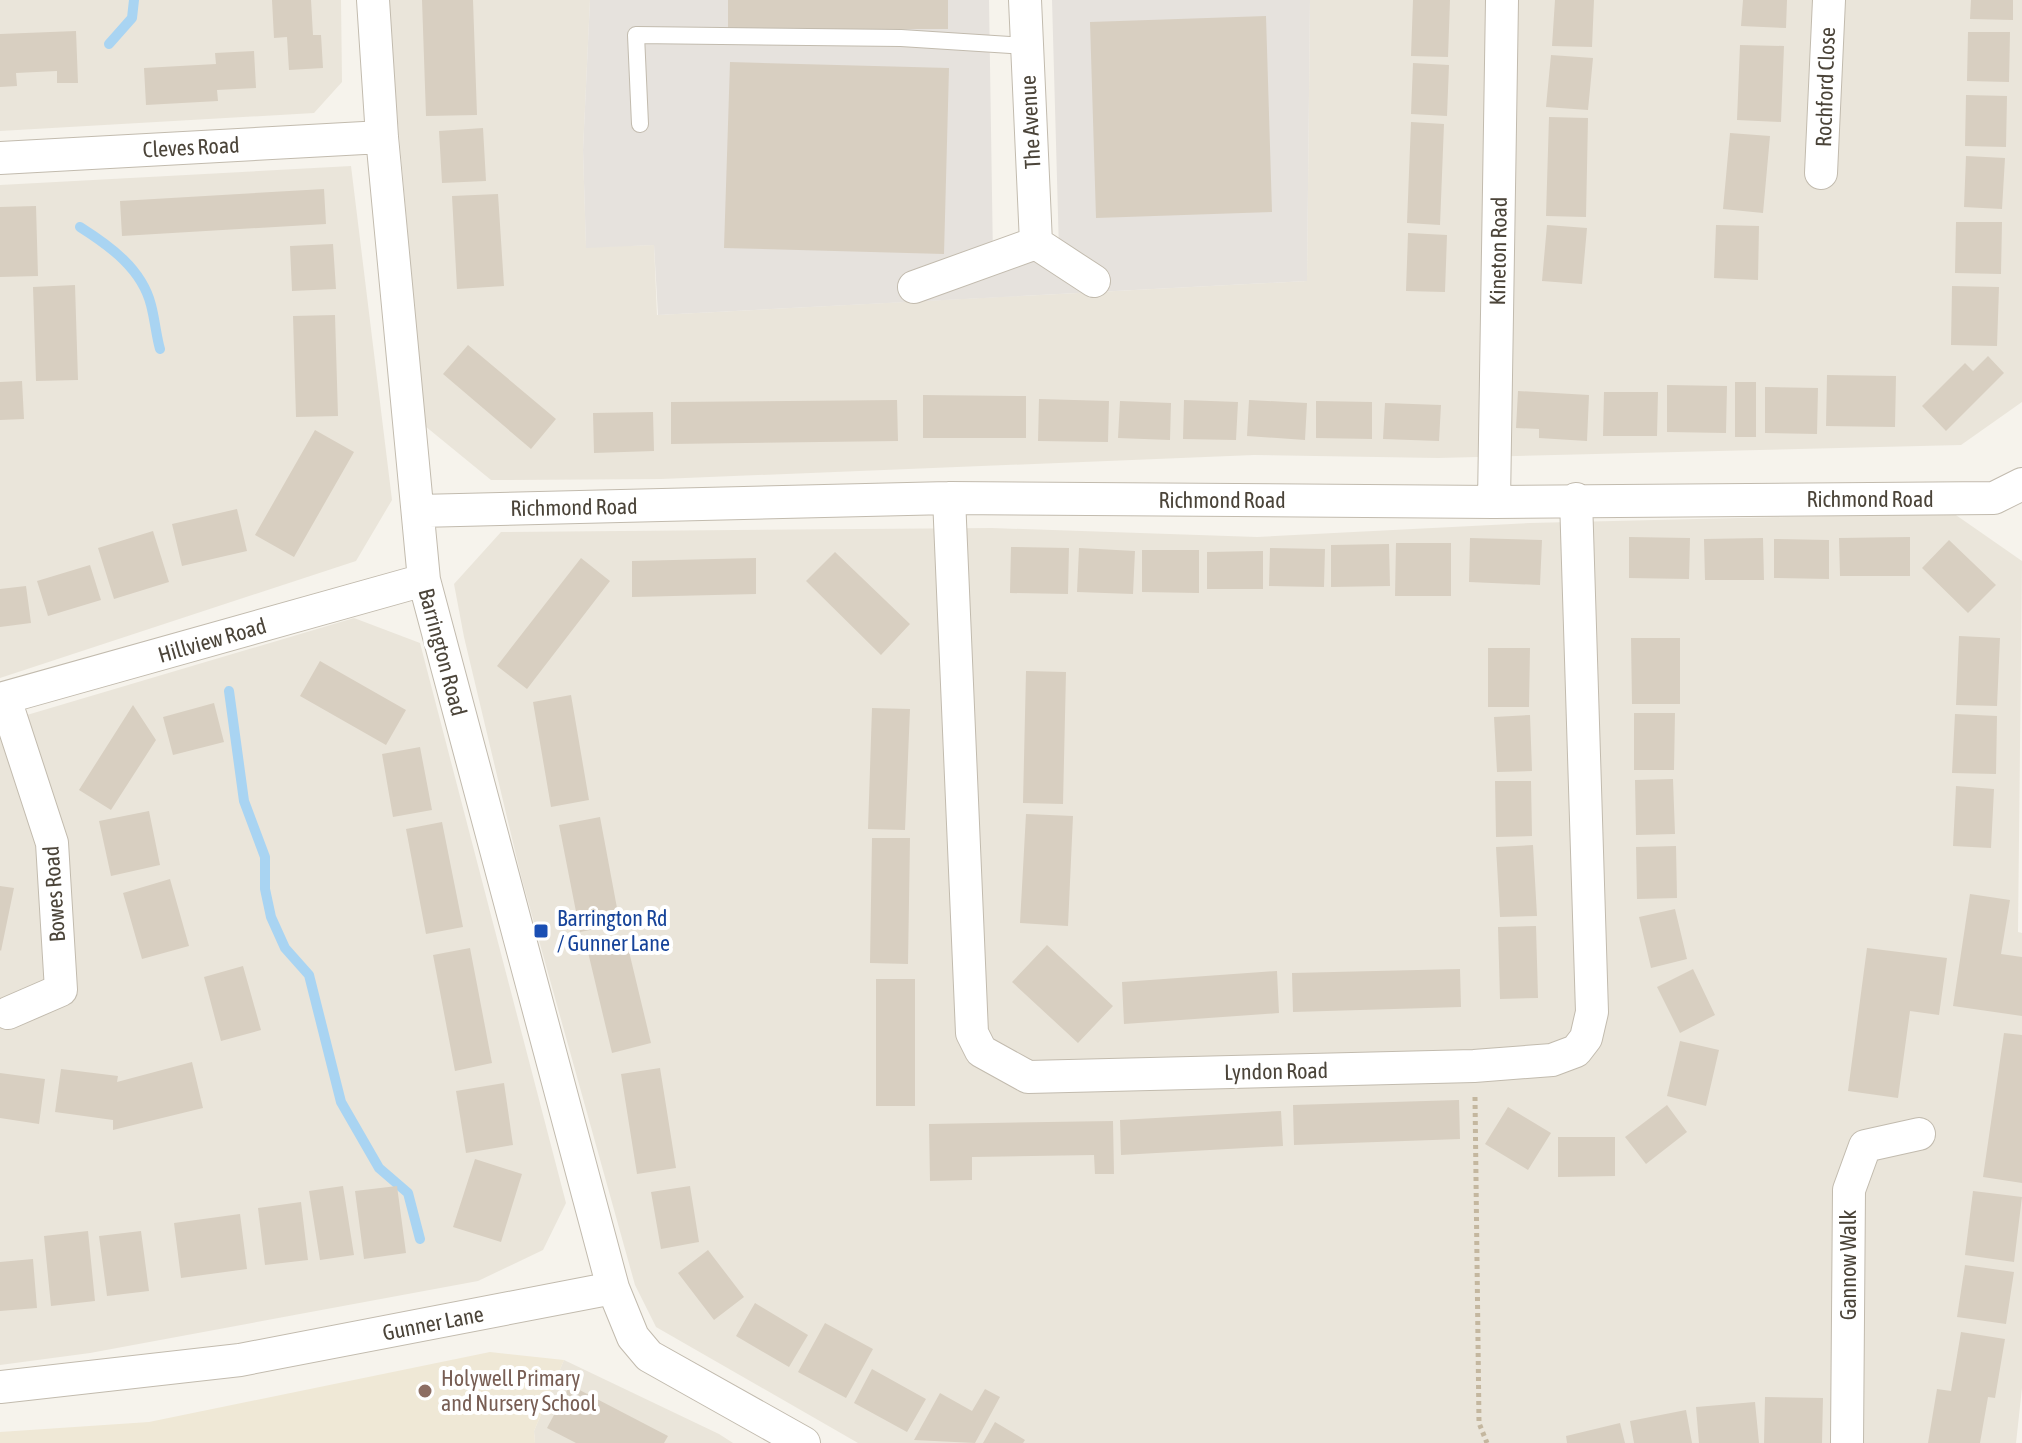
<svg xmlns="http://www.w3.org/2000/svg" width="2022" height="1443" font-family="'Asap Condensed',sans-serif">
<rect width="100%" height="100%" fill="#f6f3ec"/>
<path fill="#eae5da" d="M0,0H341L342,82L314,113L0,131Z
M387,0H590L583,150L586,247L654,245L657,315L1307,281L1310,0H2022V402L1961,445L1438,458L1254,455L661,479L491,480L425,426Z
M351,166L392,500L356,561L0,678V185Z
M1953,513L2022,561L2018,932L2022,933V1388L2016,1443H858L656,1327L635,1285L521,876L464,637L454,584L501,532L992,528L1257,537L1530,523Z
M354,618L420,643L566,1203L543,1250L478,1281L90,1353L0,1365V723Z
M564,1360L719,1434L733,1443H535L534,1431Z"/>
<path fill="#e6e2dd" d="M590,0H989L993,259L1059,251L1052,0H1310L1307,281L658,315L654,245L586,248L583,150Z"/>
<path fill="#efe8d6" d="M490,1352L564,1360L534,1431L535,1443H0V1432L149,1422Z"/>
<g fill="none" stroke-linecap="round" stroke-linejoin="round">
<path stroke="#a9d4f2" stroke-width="10" d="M109,44L132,18L134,0
M80,227C110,246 142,269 151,305C155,320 156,335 160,349
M229,691L244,801L265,857V889L271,917L285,948L309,975L341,1102L379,1168L408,1193L420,1239"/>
</g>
<path fill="#d8cfc1" d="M272,0H311L313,35H321L323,68L289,70L287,37L274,38Z
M422,0H473L477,115L426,116Z
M728,0H948V29H728Z
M1413,0H1450L1448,57L1411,56Z
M1555,0H1594L1592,47L1552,46Z
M1743,0H1787L1786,28L1741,26Z
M1971,0H2013V20L1970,19Z
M1266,16L1272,212L1096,218L1090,22Z
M76,31L78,83H57V71L16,73L17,86L0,87V34Z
M1968,32H2010L2009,82L1967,81Z
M1740,45L1784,46L1781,122L1737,120Z
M254,51L256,88L217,90L218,101L146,105L144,68L216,64L215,53Z
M1551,55L1593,58L1588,110L1546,107Z
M730,62L949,68L944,254L724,248Z
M1413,63L1449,65L1447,116L1411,114Z
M1966,95L2007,96L2006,147L1965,146Z
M1549,117L1588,118L1586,217L1546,216Z
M1411,122L1444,124L1440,225L1407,223Z
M483,128L486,181L442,183L439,131Z
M1730,133L1770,136L1763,213L1723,209Z
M1966,156L2005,158L2002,209L1964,207Z
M324,189L326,224L122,236L120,201Z
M498,194L504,286L457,289L452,196Z
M36,206L38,276L0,277V207Z
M1956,222H2002L2001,274L1955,273Z
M1547,225L1587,228L1582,284L1542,281Z
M1716,225L1759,226L1758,280L1714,278Z
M1408,233L1447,235L1445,292L1406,291Z
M333,244L336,289L292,291L290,246Z
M75,285L78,380L36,381L33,287Z
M1952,286L1999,287L1997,346L1951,345Z
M335,315L338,416L296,417L293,316Z
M468,345L556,419L531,449L443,374Z
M1988,356L2004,373L1946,431L1922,406L1965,363L1973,371Z
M1827,375L1896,376L1895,427L1826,426Z
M22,381L24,419L0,420V382Z
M1735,382H1756V437H1735Z
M1667,385L1727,386L1726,433L1667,432Z
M1765,387L1818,388L1817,434L1765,433Z
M1518,391L1589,395L1587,441L1539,438V429L1516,428Z
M1604,392H1658L1657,436H1603Z
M923,395L1026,396V438H923Z
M1039,399L1109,401L1108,442L1038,441Z
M897,400L898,441L671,444V402Z
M1184,400L1238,402L1236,440L1183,439Z
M1249,400L1307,403L1305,440L1247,436Z
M1120,401L1171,403L1170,440L1118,438Z
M1316,401L1372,402V439L1316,438Z
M1385,403L1441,405L1439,441L1383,439Z
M653,412L654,451L594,453L593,413Z
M315,430L354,452L294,557L255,535Z
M237,509L247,551L182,566L172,524Z
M153,531L169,582L114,599L98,548Z
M1629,537L1690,538L1689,579L1629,578Z
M1910,537V576H1840L1839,538Z
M1470,538L1542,540L1540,585L1469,582Z
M1763,538L1764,580H1705L1704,539Z
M1774,539L1829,540V579L1774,578Z
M1949,540L1996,585L1968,613L1922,568Z
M1396,543H1451V596H1395Z
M1389,544L1390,586L1331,587V545Z
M1011,547L1069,548L1068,594L1010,593Z
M1079,548L1135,551L1133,594L1077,592Z
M1270,548L1325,549L1324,587L1269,586Z
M1142,550H1199V593L1142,592Z
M1263,551V589H1207V552Z
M835,552L910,624L881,655L806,581Z
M581,558L610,581L527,689L497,666Z
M756,558V594L632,597V561Z
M90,565L101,600L48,616L37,581Z
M26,586L31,623L0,627V589Z
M1959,636L2000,638L1997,706L1956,705Z
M1631,638H1680V704H1632Z
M1488,648H1530L1529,707H1488Z
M320,661L406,710L386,745L300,696Z
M1026,671L1066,672L1063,804L1023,803Z
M571,695L589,800L551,807L533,702Z
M214,703L224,742L173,755L163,717Z
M133,705L156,740L111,810L79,790Z
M872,708L910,709L905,830L868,829Z
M1634,713H1675L1674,770H1634Z
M1955,714L1997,716L1996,774L1952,773Z
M1530,715L1532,771L1497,772L1494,717Z
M420,747L432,810L393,817L382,754Z
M1673,779L1675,834L1636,835L1635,780Z
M1495,781H1531L1532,836L1496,837Z
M1956,786L1994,789L1991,848L1953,846Z
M149,811L160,865L111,876L99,821Z
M1026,814L1073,816L1068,926L1020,923Z
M600,817L620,924L580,932L559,825Z
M442,822L463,927L426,934L406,829Z
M872,838H910L908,964L870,963Z
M1533,845L1537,916L1500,917L1496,847Z
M1676,846L1677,898L1637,899L1636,847Z
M170,879L189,946L142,959L123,893Z
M0,886L14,888L1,951L0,950Z
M1970,894L2010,900L2001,954L2022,957V1016L1953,1006Z
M1675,909L1687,959L1651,968L1639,917Z
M1536,926L1538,998L1500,999L1498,927Z
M626,939L651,1043L612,1053L587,948Z
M1047,945L1113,1006L1078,1043L1012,982Z
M470,948L492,1063L455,1071L433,955Z
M1867,948L1947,958L1939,1015L1910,1011L1898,1098L1848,1091Z
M243,966L261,1030L221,1041L204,977Z
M1460,969L1461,1007L1293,1012L1292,973Z
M1693,969L1715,1015L1680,1033L1657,987Z
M1277,971L1279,1013L1124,1024L1122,982Z
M876,979H915V1106H876Z
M2004,1033L2022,1035V1183L1983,1177Z
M1680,1041L1719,1050L1706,1106L1667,1096Z
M192,1062L203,1108L113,1130V1120L55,1112L61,1069L118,1076L117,1082Z
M660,1068L676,1168L637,1174L621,1074Z
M0,1073L45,1079L39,1124L0,1118Z
M504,1083L513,1145L466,1153L456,1091Z
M1459,1100L1460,1139L1294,1145L1293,1105Z
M1667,1105L1687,1132L1646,1164L1625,1137Z
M1508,1107L1551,1133L1528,1170L1485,1144Z
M1281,1111L1283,1146L1121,1155L1120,1120Z
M1113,1121L1114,1174H1095L1094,1155L972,1157V1180L930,1181L929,1124Z
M1558,1137H1615V1176L1558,1177Z
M475,1159L522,1174L501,1242L453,1227Z
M343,1186L354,1255L320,1260L309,1191Z
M397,1186L406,1253L364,1259L355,1191Z
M690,1186L699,1242L661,1249L651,1192Z
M1973,1191L2022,1197L2014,1262L1965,1255Z
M301,1202L308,1260L265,1265L258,1208Z
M240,1214L247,1269L181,1278L174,1223Z
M88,1231L95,1301L51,1306L44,1236Z
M141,1231L149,1291L107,1296L99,1236Z
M708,1250L744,1297L714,1320L678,1273Z
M33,1259L37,1308L0,1311V1262Z
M1965,1265L2014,1272L2006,1324L1957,1317Z
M755,1303L808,1335L789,1367L736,1336Z
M825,1323L873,1349L846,1398L798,1372Z
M1961,1332L2005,1339L1995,1398L1988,1397L1980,1443H1928L1937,1389L1951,1391Z
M872,1369L926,1399L907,1432L854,1403Z
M570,1385L668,1436L664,1443H576L547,1428Z
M985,1389L1000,1397L975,1443L914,1440L940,1393L972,1411Z
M1765,1397L1823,1398L1822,1443H1764Z
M1755,1402L1759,1443H1699L1696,1407Z
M1686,1410L1692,1443H1634L1630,1421Z
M995,1422L1025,1440L1023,1443H983Z
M1620,1423L1625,1443H1567L1566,1436Z"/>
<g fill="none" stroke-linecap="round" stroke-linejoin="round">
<defs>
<path id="service" d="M640,124L636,35L901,38L1027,46"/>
<path id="minor" d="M373,0L382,137L424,580L613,1288L633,1337L649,1356L804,1443
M1025,0L1036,243
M0,158L382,137
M1821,173L1829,0
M914,287L1036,243L1094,281
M949,498L972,1033L981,1051L1028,1077L1474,1066L1552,1060L1576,1051L1586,1038L1592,1012L1576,499
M1494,502L1502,0
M419,511L949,498L1494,502L1994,498L2022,484
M0,699L424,580
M5,699L52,843L61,990L8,1013
M0,1387L240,1360L613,1288
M1847,1443L1849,1190L1865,1146L1919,1134"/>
</defs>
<use href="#service" stroke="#c2bbae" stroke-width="18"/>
<use href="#minor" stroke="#c2bbae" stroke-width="34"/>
<path stroke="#c4b79f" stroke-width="5" stroke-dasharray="4 4" stroke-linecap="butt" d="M1475,1097L1479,1423L1487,1443"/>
<use href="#service" stroke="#fff" stroke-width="16"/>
<use href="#minor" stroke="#fff" stroke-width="32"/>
</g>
<rect fill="#1a4fb4" stroke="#fff" stroke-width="3" x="533" y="923" width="16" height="16" rx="4"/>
<circle fill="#8d6e63" stroke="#fff" stroke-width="3" cx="425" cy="1391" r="8"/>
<g text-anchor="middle" stroke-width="8" stroke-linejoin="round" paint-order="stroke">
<g font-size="22" fill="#4b4439" stroke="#fff">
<text transform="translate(1825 87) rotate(-88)" y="8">Rochford Close</text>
<text transform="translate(1030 122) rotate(-93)" y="8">The Avenue</text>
<text transform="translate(191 147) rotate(-3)" y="8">Cleves Road</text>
<text transform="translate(1498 251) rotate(-89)" y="8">Kineton Road</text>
<text x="1870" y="507">Richmond Road</text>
<text x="1222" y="508">Richmond Road</text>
<text transform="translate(574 507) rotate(-1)" y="8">Richmond Road</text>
<text transform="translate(212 640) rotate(-16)" y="8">Hillview Road</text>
<text transform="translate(443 652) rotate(75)" y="8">Barrington Road</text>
<text transform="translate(54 894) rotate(-94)" y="8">Bowes Road</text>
<text transform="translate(1276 1071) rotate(-1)" y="8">Lyndon Road</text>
<text transform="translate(1848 1265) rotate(-90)" y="8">Gannow Walk</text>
<text transform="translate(433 1323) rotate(-11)" y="8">Gunner Lane</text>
</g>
<g font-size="22" fill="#164399" stroke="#fff" text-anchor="start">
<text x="557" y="926">Barrington Rd<tspan x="557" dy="25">/ Gunner Lane</tspan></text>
</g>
<g font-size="22" fill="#785e54" stroke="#fff" text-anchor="start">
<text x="441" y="1386">Holywell Primary<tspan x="441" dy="25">and Nursery School</tspan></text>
</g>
</g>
</svg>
